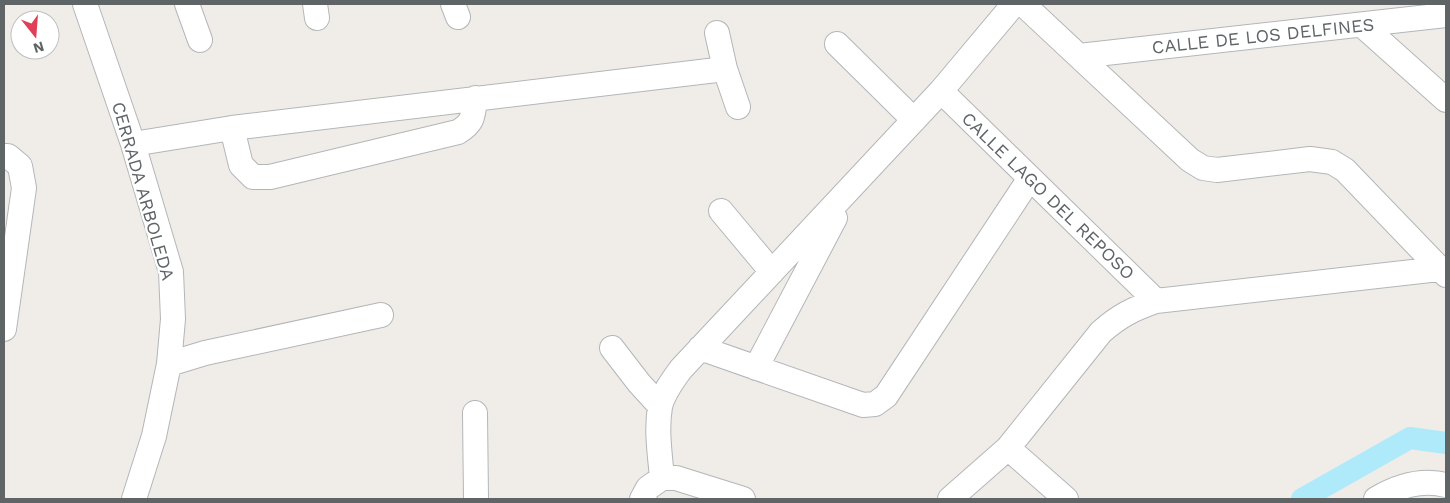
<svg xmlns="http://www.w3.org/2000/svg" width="1450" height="503" font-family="'Work Sans',sans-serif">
<rect width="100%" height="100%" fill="#f0ede8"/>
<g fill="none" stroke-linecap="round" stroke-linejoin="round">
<path stroke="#afeafa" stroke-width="22" d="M1302,499L1410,438L1446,443"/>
<defs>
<path id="minor" d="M85,4L133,144L171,272L173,319L169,364L154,436L134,499
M187,4L200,40
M315,4L317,18
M453,4L458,17
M1023,4L1190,160L1203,168L1217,170L1310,159L1332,162L1345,170L1446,275
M1362,25L1446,100
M717,33L725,69L738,107
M837,44L914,120
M1079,56L1446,15
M941,91L1156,301
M232,128L241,165L253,177H270L458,132C474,122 473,116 475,98
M133,144L232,128L725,69
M4,156H8L20,166L24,188L4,329
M721,211L772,272
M612,348L639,383L660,406
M700,348L863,405L875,404L886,396L1030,178
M169,364L205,353L381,315
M756,368L835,218
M475,413L476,499
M1008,448L1066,499
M662,478C660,455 656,430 660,407C663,393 673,380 681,369L941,91L1014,4
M662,478H676L743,499
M642,499L648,488L662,478
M950,499L1008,448L1101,332C1119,316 1133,309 1156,301L1439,269
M1376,499C1398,486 1422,479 1446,485"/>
</defs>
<use href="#minor" stroke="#b3b6b9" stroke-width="26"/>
<use href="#minor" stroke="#fff" stroke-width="24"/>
</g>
<g text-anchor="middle" stroke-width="4.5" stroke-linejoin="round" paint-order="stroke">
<g font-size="18" fill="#5f6467" stroke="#fff">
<text transform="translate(1263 36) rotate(-6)" y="6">CALLE DE LOS DELFINES</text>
<text transform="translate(143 191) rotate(74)" y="6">CERRADA ARBOLEDA</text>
<text transform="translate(1048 196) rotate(44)" y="6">CALLE LAGO DEL REPOSO</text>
</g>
</g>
<rect width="1450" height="503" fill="none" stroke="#5f6467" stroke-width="10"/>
<g transform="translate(35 35) rotate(163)"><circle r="24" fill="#ffffff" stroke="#bfc1c2"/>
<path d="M0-4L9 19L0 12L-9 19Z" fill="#df4057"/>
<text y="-8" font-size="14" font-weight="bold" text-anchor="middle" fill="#5f6467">N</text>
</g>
</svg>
